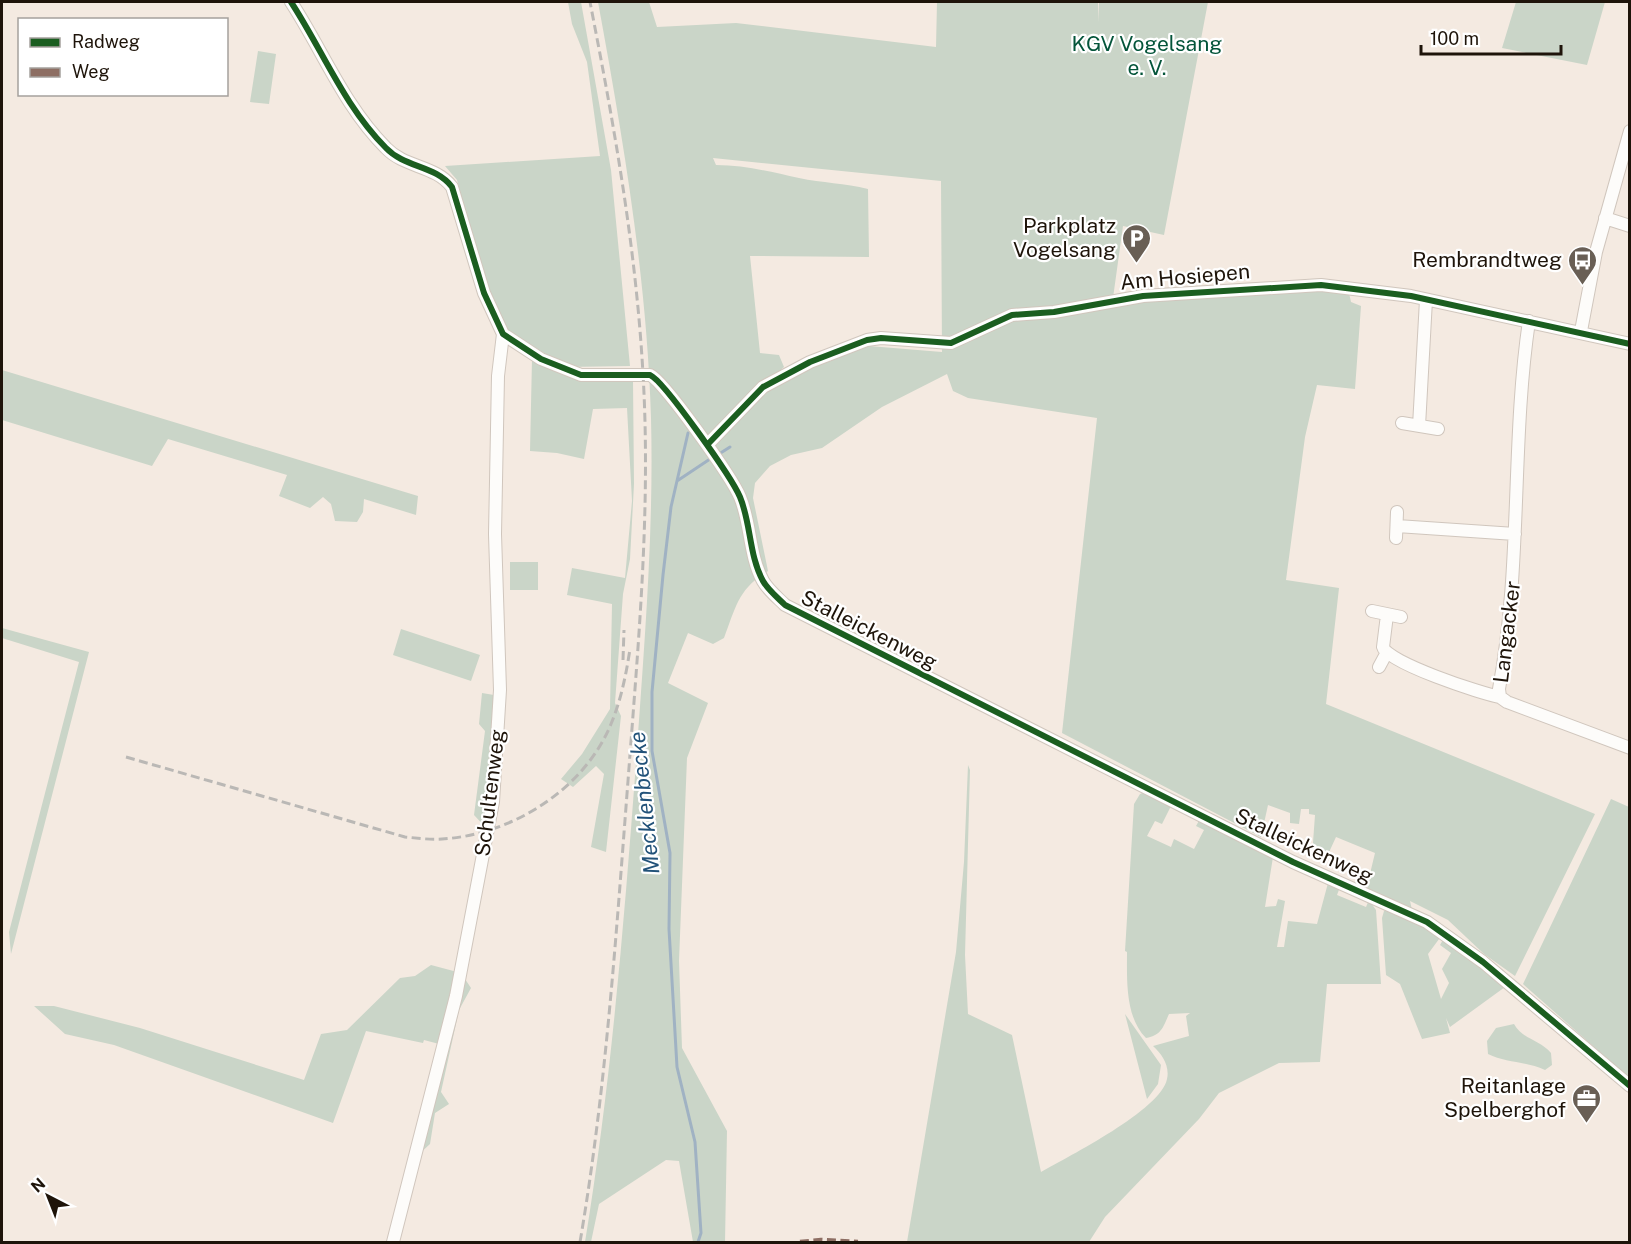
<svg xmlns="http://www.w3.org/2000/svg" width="1631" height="1244" font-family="'Public Sans',sans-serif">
<rect width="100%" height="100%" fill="#f4eae1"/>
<path fill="#cad5c8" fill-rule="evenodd" d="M568,2H581L611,170L630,366L567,367L508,331L482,275L457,180L445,166L600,156L587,62L572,24Z
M598,2H649L657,27L736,23L936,47L937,2H1098V22L1099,2H1208L1164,235L1123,226L1113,298L1313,290L1349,293L1351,302L1361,306L1355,389L1317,385L1305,437L1286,580L1339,588L1326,704L1595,814L1515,976L1484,954L1448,920L1410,901L1412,910L1369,892L1367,886L1375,853L1336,837L1325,861L1312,856L1315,815L1309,814V809H1301L1299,824L1290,823V813L1268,805L1261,837L1062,733L1097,418L968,398L953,391L947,374L882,407L822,448L791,455L770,466L755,483L753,498L768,571C738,589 736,607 724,638L713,644L688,633L668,683L708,703L687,758L679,961L682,1048L727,1131L725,1242H693L679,1161L666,1160L599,1204L591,1242H585C611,1084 624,923 636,763C644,648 654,533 651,418C647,279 623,138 598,2ZM713,158L941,181L942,352L869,346L836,356L769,389L710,444L739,408L784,367L779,355L760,353L750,256L869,257L868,189C845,183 822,183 799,178C771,172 745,165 716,165Z
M1516,2H1605L1587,65L1502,48Z
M258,51L276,54L269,104L250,102Z
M532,359L608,381H633L634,484L630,559L623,594L615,703L621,716L606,852L591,847L604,774L596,766L573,787L561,779L582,754L610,709L612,604L567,595L572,568L625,578L632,501L627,408L593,409L584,459L557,453L530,451Z
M2,370L418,496L416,515L364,499L363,512L357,522L335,521L331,504L323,497L310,508L279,496L287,475L168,439L152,466L2,420Z
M510,562H538V590H510Z
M2,628L89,652L11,954L9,932L79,662L2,638Z
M401,629L480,655L471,681L393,655Z
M482,693L494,695L488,830L474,815L485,731L479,724Z
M968,765L970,770L965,955L968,1014L1012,1035L1041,1172C1069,1156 1161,1110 1167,1079C1170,1066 1162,1054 1153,1046L1189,1036L1186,1016L1190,1013L1169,1014C1163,1027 1162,1035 1146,1038C1125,1017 1127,980 1127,952L1125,951L1134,804L1140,794L1145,792L1172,804L1162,824L1155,821L1147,836L1171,847L1174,839L1194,849L1204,830L1196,826L1200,819L1213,825L1212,828L1273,857L1265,907L1276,906L1278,899L1285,901L1277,947H1284L1288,921L1317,924L1328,883L1340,887L1337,895L1366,907L1369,900L1376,910L1381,984H1327L1320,1062L1279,1063L1219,1093L1199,1119L1105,1217L1089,1242H907L956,952L964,862Z
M1611,799L1629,807V1078L1523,984Z
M1390,909L1442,935L1428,954L1441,999L1449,983L1442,969L1451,953L1440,945L1444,938L1505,987L1450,1027L1446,1018L1450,1033L1422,1039L1400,984L1386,975L1382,918L1384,911Z
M431,965L461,973L471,988L459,1010L441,1092L449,1104L435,1113L430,1144L417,1156L443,1045L424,1040L423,1043L366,1031L333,1123L114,1045L65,1034L34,1006H54L140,1028L304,1080L321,1034L347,1030L400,978L415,976Z
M1125,1014L1161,1065L1158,1084L1147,1099Z
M1514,1024C1522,1039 1540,1040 1551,1053L1552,1065L1545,1070C1526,1061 1506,1063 1488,1054L1487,1041L1496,1028Z"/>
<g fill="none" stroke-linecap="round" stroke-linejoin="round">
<path stroke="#a0b2c3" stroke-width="3" d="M688,433L671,507L663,575L652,692V751L670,853L669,929L677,1067L695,1142L701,1233L698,1242
M719,454L730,447
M677,481L713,457"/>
<defs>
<path id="minor" d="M291,2C323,51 344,106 386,148C405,168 435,165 452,187L484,293L503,334L541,359L581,375H650C664,381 732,478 740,497C751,523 749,556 763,581C768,590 778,598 785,605L1293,862L1427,922L1483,962L1630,1086
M1605,218L1630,226
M1529,321C1511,443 1522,567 1499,689L1500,697L1507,702L1630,748
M1581,331L1596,252L1630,131
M1402,423L1438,429
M1419,426L1426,300
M708,444L763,387L810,362L867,340L881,338L951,343L1012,315L1054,312L1143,296L1321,285L1411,296L1630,344
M1397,526L1515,534
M1396,538L1397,512
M1372,611L1401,617
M1387,615L1383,647C1386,662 1482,694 1500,697
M1379,667L1386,654
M393,1242L456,996L493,802L500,690L495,534L498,376L503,334"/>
</defs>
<use href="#minor" stroke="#d0c6bd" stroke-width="14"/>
<use href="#minor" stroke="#fdfcfa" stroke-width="12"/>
<path stroke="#bab8b5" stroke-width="3" stroke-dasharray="9 4.5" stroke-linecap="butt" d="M623,660L624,630
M126,757L405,837C417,838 430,840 442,839C511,835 584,790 611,724C621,700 626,675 630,649
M580,1242C606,1090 616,935 628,781C638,646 651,510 643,374C636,248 614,125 590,2"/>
<path stroke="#8d6e63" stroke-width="4.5" stroke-dasharray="9 4.5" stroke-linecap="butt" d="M800,1242L821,1240L858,1242"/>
<defs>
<path id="cycleway" d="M291,2C323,51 344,106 386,148C405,168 435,165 452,187L484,293L503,334L541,359L581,375H650C664,381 732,478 740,497C751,523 749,556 763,581C768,590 778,598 785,605L1293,862L1427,922L1483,962L1630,1086
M708,444L763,387L810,362L867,340L881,338L951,343L1012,315L1054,312L1143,296L1321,285L1411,296L1630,344"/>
</defs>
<use href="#cycleway" stroke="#fff" stroke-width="10"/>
<use href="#cycleway" stroke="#1b5e20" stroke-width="6"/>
</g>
<defs>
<symbol id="parking-pin" viewBox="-11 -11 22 30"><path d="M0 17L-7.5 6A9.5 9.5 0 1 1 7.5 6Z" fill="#695f55" stroke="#fff"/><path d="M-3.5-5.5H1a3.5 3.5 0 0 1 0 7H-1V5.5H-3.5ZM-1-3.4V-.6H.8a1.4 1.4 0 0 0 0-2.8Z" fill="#fff"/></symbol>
<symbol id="bus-pin" viewBox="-11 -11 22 30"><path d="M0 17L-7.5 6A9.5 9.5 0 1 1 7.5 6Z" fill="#695f55" stroke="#fff"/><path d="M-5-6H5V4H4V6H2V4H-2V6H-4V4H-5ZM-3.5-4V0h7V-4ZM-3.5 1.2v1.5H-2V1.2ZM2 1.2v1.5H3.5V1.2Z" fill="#fff"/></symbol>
<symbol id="office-pin" viewBox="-11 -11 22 30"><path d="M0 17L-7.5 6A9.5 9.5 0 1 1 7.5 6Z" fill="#695f55" stroke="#fff"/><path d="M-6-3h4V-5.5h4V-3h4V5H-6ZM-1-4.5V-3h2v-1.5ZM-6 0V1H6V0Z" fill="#fff"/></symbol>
</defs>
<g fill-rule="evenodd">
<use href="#parking-pin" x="1120" y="222" width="33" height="45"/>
<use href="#bus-pin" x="1566" y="244" width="33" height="45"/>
<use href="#office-pin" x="1570" y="1082" width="33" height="45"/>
</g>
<g text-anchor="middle" stroke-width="4.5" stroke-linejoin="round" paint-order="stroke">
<g font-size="21" fill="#04553a" stroke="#fff">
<text x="1147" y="51">KGV Vogelsang<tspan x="1147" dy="24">e. V.</tspan></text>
</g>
<g font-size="21" fill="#1e140a" stroke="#fff" text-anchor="end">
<text x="1116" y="233">Parkplatz<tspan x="1116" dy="24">Vogelsang</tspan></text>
<text x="1562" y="267">Rembrandtweg</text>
<text x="1566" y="1093">Reitanlage<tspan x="1566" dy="24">Spelberghof</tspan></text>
</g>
<g font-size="21" fill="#1e140a" stroke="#fff">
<text transform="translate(1185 277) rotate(-5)" y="7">Am Hosiepen</text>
<text transform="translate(869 630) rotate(27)" y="7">Stalleickenweg</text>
<text transform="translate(1507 632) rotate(-83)" y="7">Langacker</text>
<text transform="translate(490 793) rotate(-83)" y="7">Schultenweg</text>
<text transform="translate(1304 846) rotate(25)" y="7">Stalleickenweg</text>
</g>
<g font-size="22" font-style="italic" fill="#225279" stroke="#fff">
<text transform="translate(644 803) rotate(-96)" y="8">Mecklenbecke</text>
</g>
</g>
<rect width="1631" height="1244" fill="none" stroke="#1e140a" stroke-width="6"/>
<rect x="18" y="18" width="210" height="78" fill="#ffffff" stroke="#a5a19d" stroke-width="1.5"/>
<rect x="30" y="38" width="30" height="9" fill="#1b5e20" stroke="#a5a19d" stroke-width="1.5"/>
<text x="72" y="48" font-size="18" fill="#1e140a">Radweg</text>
<rect x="30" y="68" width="30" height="9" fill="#8d6e63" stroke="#a5a19d" stroke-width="1.5"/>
<text x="72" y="78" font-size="18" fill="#1e140a">Weg</text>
<g transform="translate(48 1196) rotate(318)" stroke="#ffffff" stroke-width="4.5" paint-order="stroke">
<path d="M0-4.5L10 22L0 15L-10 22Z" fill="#1e140a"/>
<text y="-9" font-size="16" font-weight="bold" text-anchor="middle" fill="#1e140a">N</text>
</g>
<path d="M1421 45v9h140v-9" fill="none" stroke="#1e140a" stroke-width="3"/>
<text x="1430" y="45" font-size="18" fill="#1e140a" stroke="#ffffff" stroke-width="4.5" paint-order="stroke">100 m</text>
</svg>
